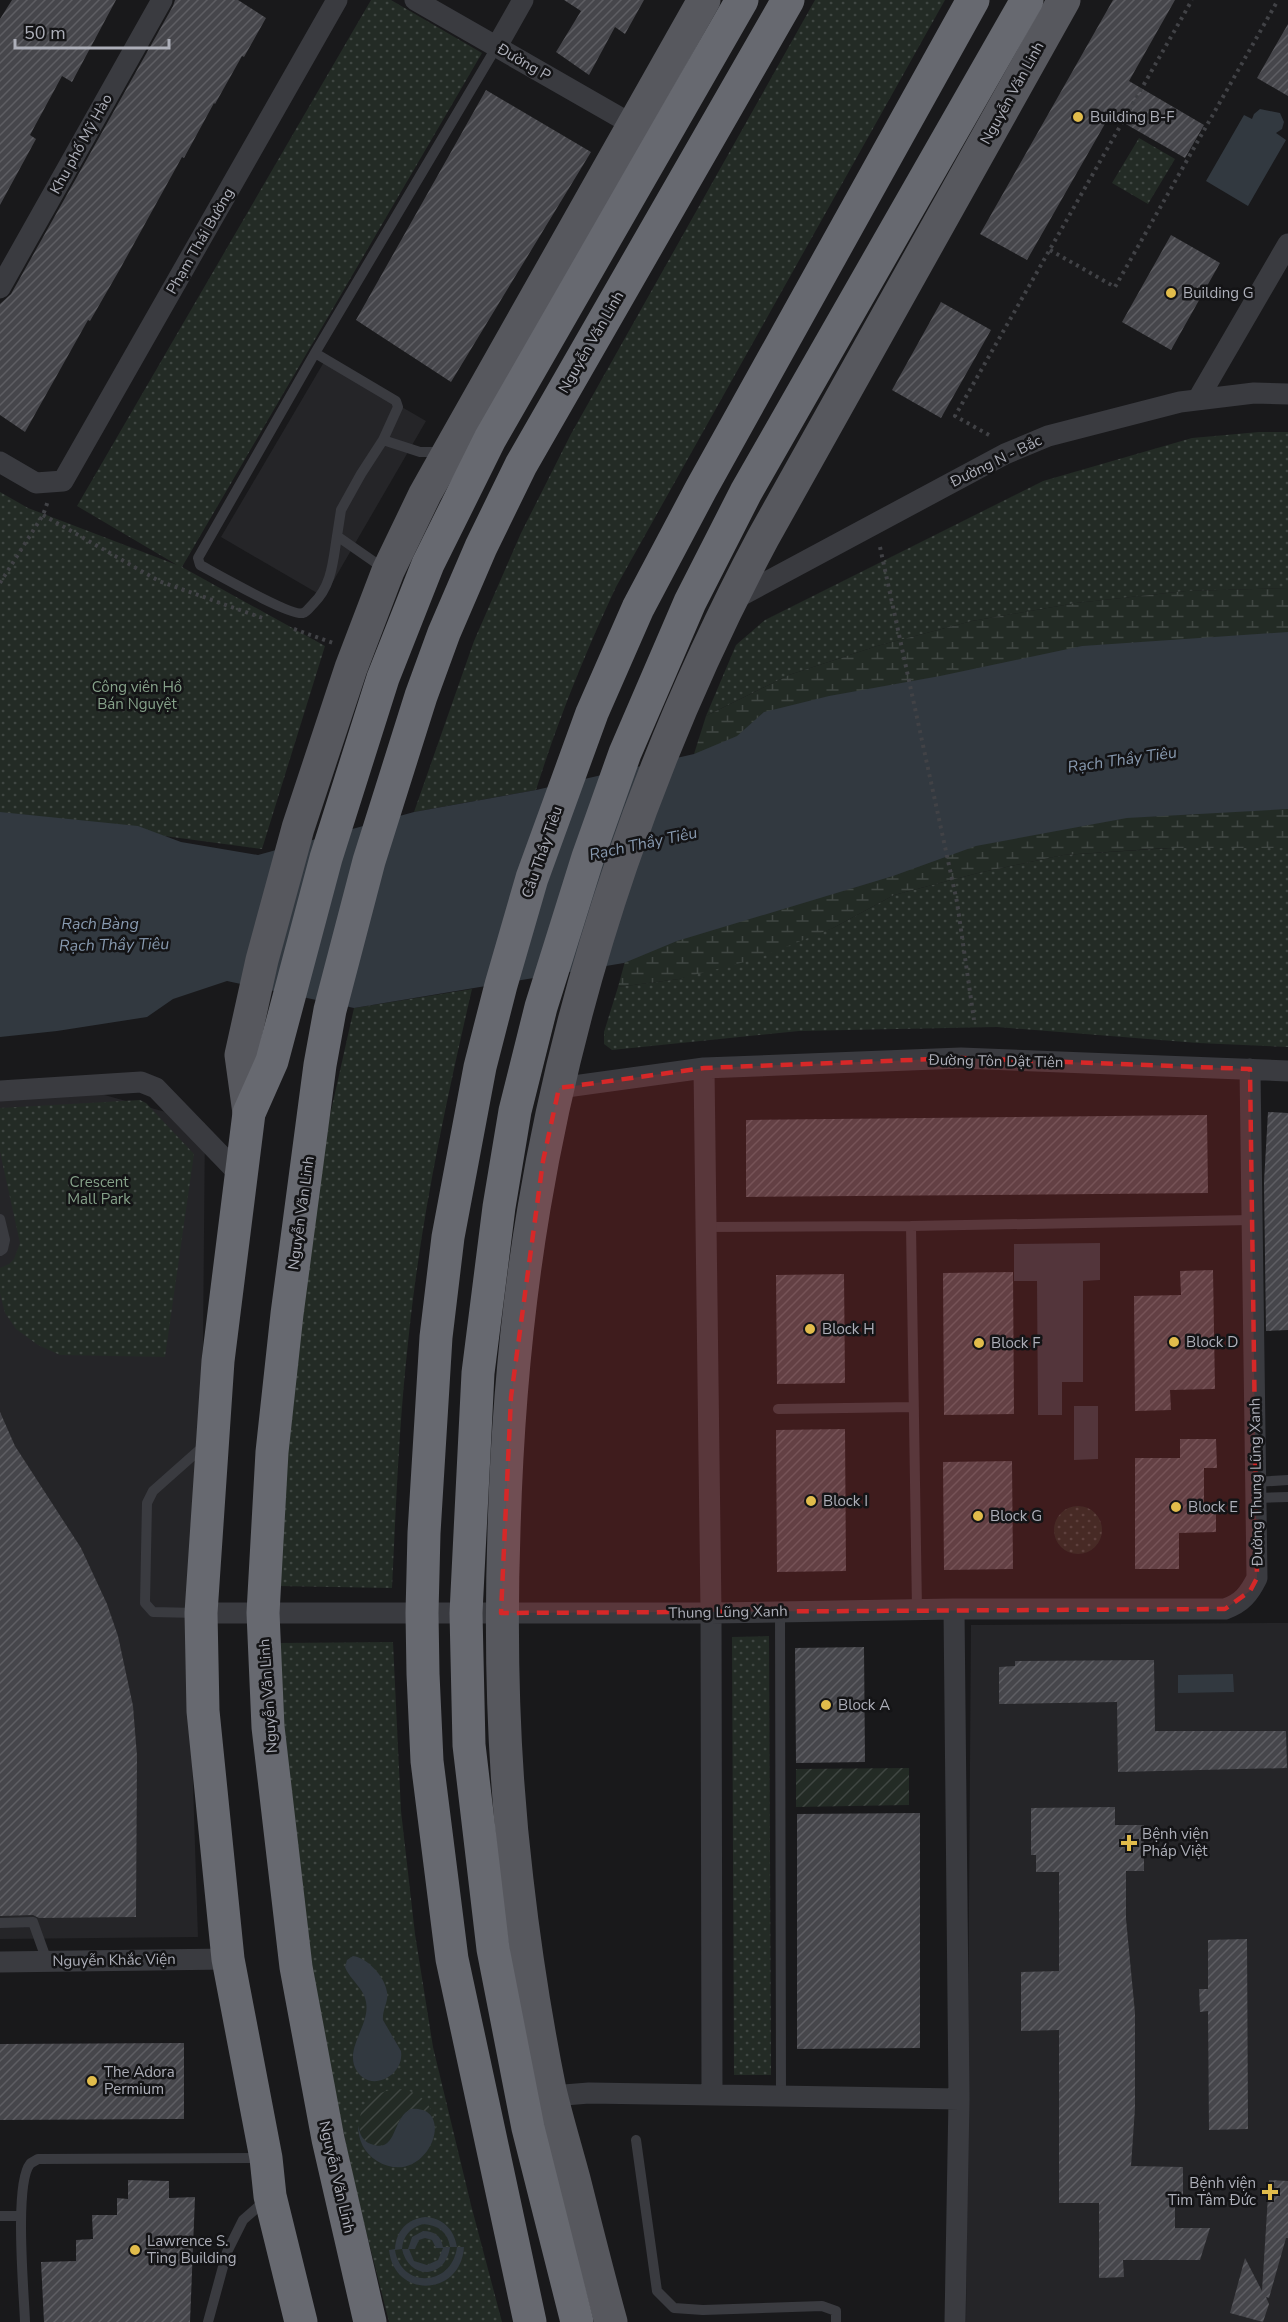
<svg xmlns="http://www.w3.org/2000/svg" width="1288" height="2322" font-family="'Nunito Sans',sans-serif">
<defs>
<pattern id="grass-dots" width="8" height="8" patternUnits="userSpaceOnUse" patternTransform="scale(1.5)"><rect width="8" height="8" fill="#232b25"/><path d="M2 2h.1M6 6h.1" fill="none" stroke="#404743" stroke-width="1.8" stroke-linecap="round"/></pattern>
<pattern id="wetland-marsh" width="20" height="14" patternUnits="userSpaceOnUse" patternTransform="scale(1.5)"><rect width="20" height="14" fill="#232b25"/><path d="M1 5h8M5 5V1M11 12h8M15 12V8" fill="none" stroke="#404743"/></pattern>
<pattern id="garden-furrows" width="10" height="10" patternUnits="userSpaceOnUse" patternTransform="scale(1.5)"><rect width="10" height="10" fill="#232b25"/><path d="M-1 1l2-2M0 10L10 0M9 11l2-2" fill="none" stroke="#404743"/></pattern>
<pattern id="building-hatch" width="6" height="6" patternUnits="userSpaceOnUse" patternTransform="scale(1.5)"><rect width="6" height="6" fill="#46464b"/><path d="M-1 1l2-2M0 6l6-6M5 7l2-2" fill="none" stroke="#5e5e63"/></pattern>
</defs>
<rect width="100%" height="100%" fill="#19191b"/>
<path fill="#252528" d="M324,362L426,421L324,597L221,537Z
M65,1084L205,1123L203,1345L188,1631L198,1937L0,1939V1092Z
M1288,1623V2322H966L971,1625Z"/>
<path fill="url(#grass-dots)" d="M371,0H391L482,53L182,567L325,646L262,849L0,814V492L28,508L177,565L77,506Z
M815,0H945L616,587C585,653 558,720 536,790L414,812L474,641L521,533L571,434Z
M1139,138L1175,159L1148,204L1112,183Z
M1259,432H1288V588L1186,591L1076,603L972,621L877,646L789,675L706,716L736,645L765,620L1043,481L1192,438Z
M1172,848H1288V1047L1198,1043L997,1027L799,1031L612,1050L604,1044V1032L618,987L679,979L833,928L894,895L978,873L1063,855Z
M472,989C445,1106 420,1223 408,1343C399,1424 396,1506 392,1588L277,1586L280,1470L329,1120L354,1008Z
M140,1100L146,1103L194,1154L165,1357L60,1355L38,1345L16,1329L5,1313L0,1294V1268L9,1264L14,1259L20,1243L0,1152V1108Z
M1054 1530a24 24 0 1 1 48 0a24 24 0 1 1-48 0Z
M769,1636L771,2075H734L732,1637Z
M393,1642L401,1811L415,1934L433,2047L471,2205L502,2322H389L358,2199L331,2075L288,1845L276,1643Z"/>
<path fill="url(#wetland-marsh)" d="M1288,588V672L694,754L706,716L789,675L877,646L972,621L1076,603L1186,591Z
M1288,773V848H1166L1063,855L978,873L894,895L833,928L756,959L679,979L618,987L636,921Z"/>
<path fill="url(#garden-furrows)" d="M909,1768V1805L796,1807V1769Z
M399,2089C421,2091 435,2107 436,2129L432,2117L405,2112C396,2120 399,2134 390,2141C356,2167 339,2092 399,2089Z"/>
<path fill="#323940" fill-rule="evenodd" d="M1260,109L1280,113L1284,122L1282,129L1276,133L1286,140L1248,206L1206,181L1244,115L1252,119L1254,114Z
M1288,632V809L1127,818L976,846L893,876L677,941L624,963L354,1008L227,981L173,999L147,1017L57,1031L0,1037V812L138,826L181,842L258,855L414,812L536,790L694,754L737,736L764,712L829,696L940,676L1082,646Z
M1100,1243V1280L1083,1281V1382H1062V1415H1038L1037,1281H1014V1244Z
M1074,1406H1098V1459L1074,1460Z
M1233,1674L1234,1692L1178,1693V1675Z
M353,1956C368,1958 385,1977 387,1992C389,2001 382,2010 383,2020L401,2051C405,2079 364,2095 354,2065C348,2044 370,2024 366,2002C364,1988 350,1980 345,1967L347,1960Z
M411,2109C460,2105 426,2191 377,2161C364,2153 358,2140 358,2125C360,2134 362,2141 371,2144C398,2154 391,2118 411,2109Z
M425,2217C443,2218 454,2229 457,2247H464C461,2297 394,2299 389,2250L395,2249C396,2231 407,2219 425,2217ZM423,2224C438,2225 448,2232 450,2247H443C441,2236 435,2231 423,2231L412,2237L408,2249H402C403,2236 410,2228 423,2224ZM425,2238L432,2240L436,2248H443L438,2260L427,2265L414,2261L409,2249H415L419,2240ZM450,2247H457C452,2287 401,2289 395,2250L402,2249C409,2281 446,2279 450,2247Z"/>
<path fill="url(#building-hatch)" d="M12,0H116L72,82L62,76L30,135L36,139L0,205V19Z
M175,0H238L266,18L244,57L242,56L215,104L214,103L184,158L182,157L120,269L90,321L88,320L25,432L0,415V304L11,294L173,6Z
M564,0H644L625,34L615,27L589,75L556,52L581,11Z
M1113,0H1175L1129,81L1204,125L1185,158L1110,115L1027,260L980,234Z
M1288,24V96L1257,78Z
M486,90L591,152L451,382L356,320Z
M1171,235L1220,263L1171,350L1122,322Z
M941,302L991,330L941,418L892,390Z
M1268,1112L1288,1113V1330L1266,1331L1264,1182Z
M1207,1115L1208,1193L746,1197V1120Z
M1213,1270L1215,1389L1170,1390L1171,1410L1135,1411L1134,1296L1181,1295L1180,1271Z
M1013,1272L1014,1414L944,1415L943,1273Z
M844,1274L845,1383L777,1384L776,1275Z
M0,1412L15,1446L81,1548L107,1604L118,1636L133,1706L137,1756L136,1917L39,1918L33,1915L0,1916Z
M845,1429L846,1571L777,1572L776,1430Z
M1180,1439H1216L1217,1468H1204V1503H1216V1532L1179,1533V1569H1135V1458H1180Z
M1012,1461L1013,1569L944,1570L943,1462Z
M864,1647L865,1762L796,1763L795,1648Z
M1154,1660L1155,1731H1286L1287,1768L1118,1772L1117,1702L999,1704V1667L1015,1666V1661Z
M1115,1807V1825H1144V1871H1126V1919L1135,2013V2108L1131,2166L1183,2167V2196H1175V2228H1210L1200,2260H1123L1124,2277L1099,2278V2203H1059V2030L1021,2031V1972L1059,1971V1872H1036V1855H1031V1808Z
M920,1813V2048L797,2049V1814Z
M1247,1939L1248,2129L1209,2130L1208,2011L1200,2012L1199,1989H1208V1940Z
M184,2043V2119L0,2120V2044Z
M128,2180L169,2181V2198L195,2197L190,2322H44L41,2262L76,2261V2240L93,2239L92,2215H117V2198L128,2199Z
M1269,2180L1288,2181V2238H1286L1269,2298L1266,2297L1269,2304L1263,2322L1230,2313L1245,2258L1262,2291Z"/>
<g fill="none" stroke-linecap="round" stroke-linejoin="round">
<path stroke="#414246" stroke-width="4" stroke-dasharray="3 4.5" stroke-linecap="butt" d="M1050,250L1115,287L1278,0
M989,435L955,416L1192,0
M43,515L159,581L265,619
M880,547L957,902L974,1020
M0,583L43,515L48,501
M294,629L333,643"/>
<path stroke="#3a3b40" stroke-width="10" d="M315,353L396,401L398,407L383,440
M337,536C333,561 332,586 313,604C310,607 307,612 303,613C292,617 215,573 200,565L198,558L315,353L497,46
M386,570L337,536L341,510L361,474L383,440L420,452H442
M0,1219L5,1240L3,1249L0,1251
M911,1226L917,1610
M707,1227L911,1226L1252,1220
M778,1409L913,1407
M1256,1482L1288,1480
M1256,1498L1288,1497
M780,1612L781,2096
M197,1613L153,1612L145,1603L147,1503L153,1491L206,1444
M0,1923L33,1922L47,1961
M636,2140L657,2291L674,2308L703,2310L822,2306L836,2311V2322
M0,2216H20
M25,2322C24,2293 14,2184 30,2164C32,2162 35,2161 38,2159L262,2158
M208,2322L227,2252L243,2220L266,2200"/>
<path stroke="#3a3b40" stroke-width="21" d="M415,0L633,125
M497,46L523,0
M0,288L162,0
M1198,399L1288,244
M0,462L36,483L63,481L337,0
M731,601L1005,454L1048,436L1180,402L1254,393L1288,394
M704,1068L711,1613L712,2095
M559,1088L704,1068L961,1058L1288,1071
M0,1091L141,1082L156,1088L240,1175
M954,1609L959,2099
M201,1613H711L954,1609H1225C1242,1603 1249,1594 1257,1578L1250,1069
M0,1962L228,1959
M552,2096L589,2093L959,2099L955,2322"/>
<path stroke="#57585e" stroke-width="33" d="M249,1113L241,1055L262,960L298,828L351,668L388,571L425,494L448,453L704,0
M611,2322C598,2275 586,2227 574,2179C566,2149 557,2120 550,2090C536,2021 525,1950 517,1880C503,1764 500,1647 504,1530C507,1422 516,1315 534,1208C573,976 652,746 763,538L1064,0"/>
<path stroke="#676970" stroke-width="33" d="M301,2322L270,2196L266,2158L228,1959L203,1711L201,1613L218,1361L249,1113L272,1061L326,858L383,678L428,564L490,439L742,0
M370,2322L328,2139L296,1967L268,1727L263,1613L272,1452L287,1314L320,1065L330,1010L369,861L421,696L444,633L481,547L521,465L788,0
M530,2322L452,1959L427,1761L423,1674L422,1613L424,1533L436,1337L448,1237L480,1067L501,985L532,878L592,713L638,608L701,489L973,0
M577,2322L528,2128L493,1949L469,1745L466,1613L478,1373L499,1207L515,1111L541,1007L588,857L625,753L690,602L746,492L1027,0"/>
</g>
<path fill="#d62828" fill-opacity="0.2" stroke="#d62828" stroke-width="4.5" stroke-dasharray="12 8" stroke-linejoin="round" d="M961,1058L1250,1069L1257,1578L1250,1591L1225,1609L501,1613L511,1397L543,1161L559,1088L704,1068Z"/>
<g fill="#e1bc4b" stroke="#141416" stroke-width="2">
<circle cx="1078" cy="117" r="6"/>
<circle cx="1171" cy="293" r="6"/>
<circle cx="810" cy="1329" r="6"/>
<circle cx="1174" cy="1342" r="6"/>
<circle cx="979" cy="1343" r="6"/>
<circle cx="811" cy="1501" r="6"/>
<circle cx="1176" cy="1507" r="6"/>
<circle cx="978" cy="1516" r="6"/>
<circle cx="826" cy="1705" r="6"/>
<path d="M1126 1834h6v6h6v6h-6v6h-6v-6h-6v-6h6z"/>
<circle cx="92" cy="2081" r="6"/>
<path d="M1267 2183h6v6h6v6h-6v6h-6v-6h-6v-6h6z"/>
<circle cx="135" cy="2250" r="6"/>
</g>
<g text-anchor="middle" stroke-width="5" stroke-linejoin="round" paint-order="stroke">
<g font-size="15" fill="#adafb9" stroke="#141416">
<text transform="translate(524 62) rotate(30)" y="5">Đường P</text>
<text transform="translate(1012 93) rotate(-61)" y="5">Nguyễn Văn Linh</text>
<text transform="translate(81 144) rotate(-61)" y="5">Khu phố Mỹ Hào</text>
<text transform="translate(200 241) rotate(-60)" y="5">Phạm Thái Bường</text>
<text transform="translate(591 342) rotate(-60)" y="5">Nguyễn Văn Linh</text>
<text transform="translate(996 461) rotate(-26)" y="5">Đường N - Bắc</text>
<text transform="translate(542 852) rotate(-71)" y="5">Cầu Thầy Tiêu</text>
<text transform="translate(996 1061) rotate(1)" y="5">Đường Tôn Dật Tiên</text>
<text transform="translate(301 1213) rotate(-82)" y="5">Nguyễn Văn Linh</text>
<text transform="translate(1256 1482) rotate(-91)" y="5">Đường Thung Lũng Xanh</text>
<text transform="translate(728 1612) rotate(-1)" y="5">Thung Lũng Xanh</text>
<text transform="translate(268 1696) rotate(-94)" y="5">Nguyễn Văn Linh</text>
<text transform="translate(114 1960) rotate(-1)" y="5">Nguyễn Khắc Viện</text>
<text transform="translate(337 2177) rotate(77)" y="5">Nguyễn Văn Linh</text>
</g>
<g font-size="15" fill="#adafb9" stroke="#141416" text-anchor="start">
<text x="1090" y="122">Building B-F</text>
<text x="1183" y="298">Building G</text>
<text x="822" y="1334">Block H</text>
<text x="1186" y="1347">Block D</text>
<text x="991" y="1348">Block F</text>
<text x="823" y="1506">Block I</text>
<text x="1188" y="1512">Block E</text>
<text x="990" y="1521">Block G</text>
<text x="838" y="1710">Block A</text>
<text x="1142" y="1839">Bệnh viện<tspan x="1142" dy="17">Pháp Việt</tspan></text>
<text x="104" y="2077">The Adora<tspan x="104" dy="17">Permium</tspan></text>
<text x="1256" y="2188" text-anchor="end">Bệnh viện<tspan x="1256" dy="17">Tim Tâm Đức</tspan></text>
<text x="147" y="2246">Lawrence S.<tspan x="147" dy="17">Ting Building</tspan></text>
</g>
<g font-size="15" fill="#86a28a" stroke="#141416">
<text x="137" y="692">Công viên Hồ<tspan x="137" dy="17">Bán Nguyệt</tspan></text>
<text x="99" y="1187">Crescent<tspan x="99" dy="17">Mall Park</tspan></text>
</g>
<g font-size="16" font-style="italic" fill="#889ab0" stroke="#141416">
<text transform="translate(1122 759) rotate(-8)" y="6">Rạch Thầy Tiêu</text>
<text transform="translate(643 843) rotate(-12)" y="6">Rạch Thầy Tiêu</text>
<text x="100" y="929">Rạch Bàng</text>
<text transform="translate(114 944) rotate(-1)" y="6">Rạch Thầy Tiêu</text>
</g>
</g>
<path d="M15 39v9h154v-9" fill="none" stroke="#adafb9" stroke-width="3"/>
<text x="24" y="39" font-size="18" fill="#adafb9" stroke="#141416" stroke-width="4.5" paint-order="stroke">50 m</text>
</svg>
